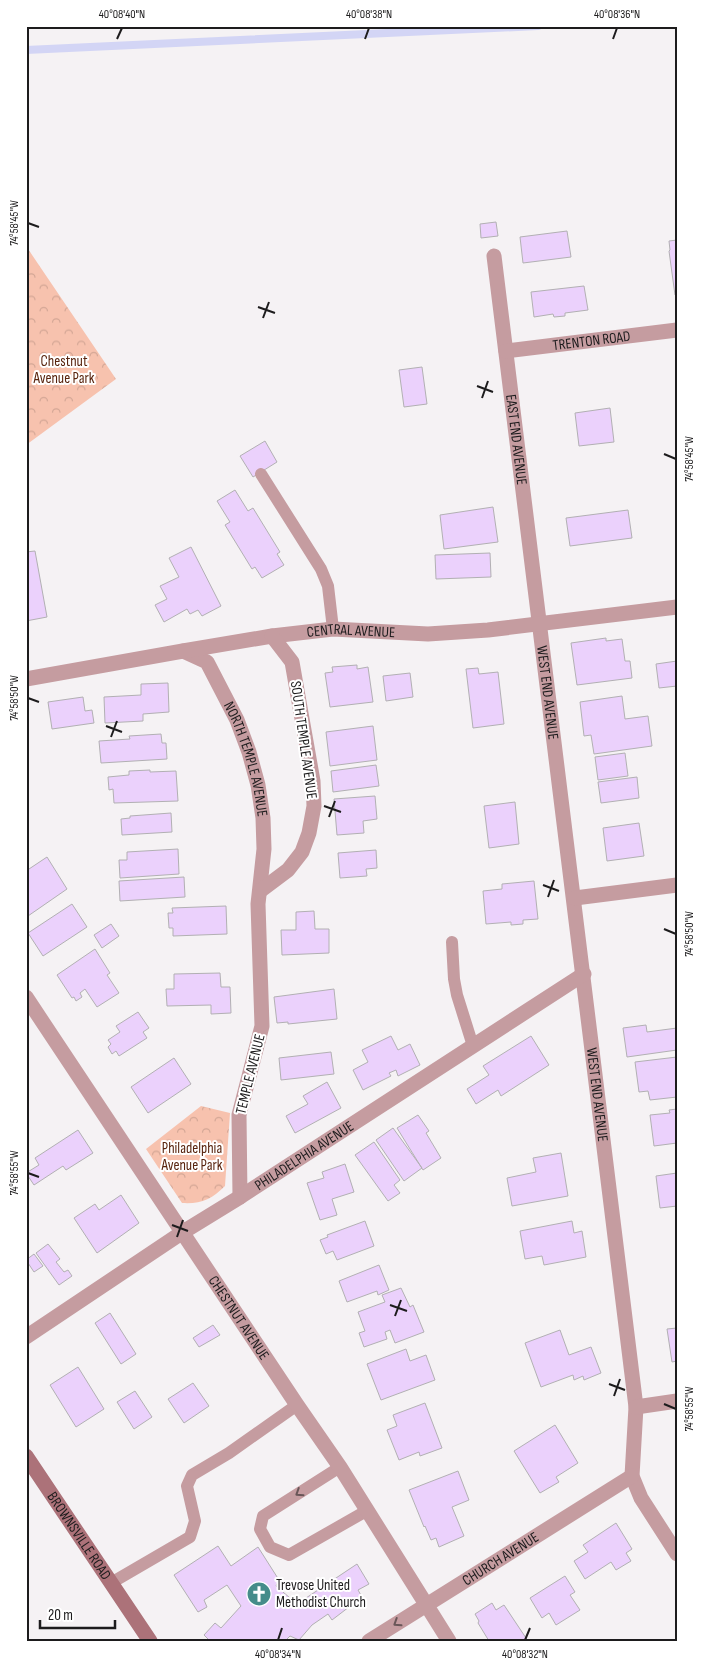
<svg xmlns="http://www.w3.org/2000/svg" width="703" height="1667" font-family="'Sofia Sans Condensed',sans-serif">
<defs>
<pattern id="park-crowns" width="20" height="18" patternUnits="userSpaceOnUse" patternTransform="scale(1.25)"><rect width="20" height="18" fill="#f7c2ae"/><path d="M2 6a3 3 0 1 1 6 0M12 15a3 3 0 1 1 6 0" fill="none" stroke="#d3a695"/></pattern>
</defs>
<rect width="100%" height="100%" fill="#f5f2f4"/>
<path fill="url(#park-crowns)" d="M26,246L116,379L26,445Z
M201,1106L230,1113L225,1186C211,1200 201,1204 182,1203L146,1149Z"/>
<g fill="none" stroke-linecap="round" stroke-linejoin="round">
<path stroke="#d3d5f5" stroke-width="8" d="M26,50L538,26"/>
</g>
<path fill="#ebd1fc" stroke="#b2b0b3" d="M496,222L498,236L481,238L480,224Z
M567,231L571,257L523,263L520,237Z
M677,240V295H675L669,251L670,250L669,241Z
M584,286L588,310L565,313V316L554,317L553,314L534,317L531,292Z
M422,367L427,404L404,407L399,370Z
M610,408L614,442L579,446L575,413Z
M265,441L277,462L253,477L240,456Z
M235,490L248,511L253,508L280,552L277,554L284,565L262,578L255,567L252,569L225,525L230,522L217,501Z
M493,507L498,542L444,549L440,515Z
M628,510L632,538L570,546L566,518Z
M191,547L221,606L202,616L198,610L190,614L187,609L164,622L155,605L167,599L160,586L179,577L169,558Z
M35,551L47,617L26,621V552Z
M490,553L491,577L436,579L435,555Z
M606,638V641L622,639L625,661H630L632,678L577,685L571,643Z
M677,661V686L659,688L656,664Z
M357,665V669L368,667L373,702L330,707L325,673L333,672L332,667Z
M478,668L479,674L498,672L504,724L473,728L466,669Z
M410,673L413,697L386,701L383,676Z
M168,683L169,712L143,714V721L105,723L104,697L141,695V684Z
M622,696L625,719L648,716L652,746L594,754L591,735L584,736L580,702Z
M83,697L85,711L92,710L94,723L52,729L48,702Z
M373,726L377,760L330,766L326,732Z
M161,734L162,743H166L167,759L101,763L99,741L130,739L129,736Z
M625,753L628,776L598,780L595,757Z
M376,765L379,786L333,792L331,771Z
M150,770V772L176,771L178,801L114,803L113,789L109,790L108,777L129,775V771Z
M637,777L639,798L601,803L598,782Z
M375,796L377,819L363,821L364,833L337,835L334,799Z
M515,802L519,844L489,848L484,806Z
M171,813L172,832L122,835L121,819L130,818V816Z
M639,823L644,856L607,861L603,828Z
M178,849L179,874L120,878L119,860H127V852Z
M376,850L377,868L366,869L367,876L340,878L338,853Z
M47,857L67,889L28,916L26,914V871Z
M184,877L185,897L120,901L119,881Z
M534,881L538,919L523,920V924L511,925V922L486,924L483,891L502,889V884Z
M72,904L87,927L43,956L28,933Z
M226,906L227,934L173,936V928H169L168,913H173L172,908Z
M314,911L315,929H329V953L282,955L281,930H296V912Z
M111,924L119,936L102,948L94,935Z
M95,949L110,973L107,975L119,993L97,1007L85,989L80,993L82,997L76,1001L74,997L72,998L57,975Z
M220,973L221,987H230L231,1013L211,1014V1005L167,1006L166,989H174V974Z
M334,989L337,1019L288,1024V1022L277,1023L274,997Z
M138,1012L149,1028L143,1032L147,1038L119,1056L116,1051L112,1054L108,1047L111,1044L108,1040L120,1032L116,1026Z
M646,1025L647,1032L677,1028V1050L627,1057L623,1028Z
M391,1036L398,1050L410,1044L420,1065L398,1076L396,1070L389,1073L391,1076L363,1090L353,1070L368,1062L362,1050Z
M531,1036L549,1065L501,1096L498,1090L476,1104L467,1089L489,1075L483,1066Z
M331,1052L334,1074L281,1080L279,1058Z
M677,1057V1097L650,1100L648,1091L639,1092L635,1062Z
M174,1058L191,1084L148,1113L131,1087Z
M327,1082L341,1108L295,1133L286,1116L308,1104L303,1096Z
M677,1109V1143L654,1146L650,1115L670,1113L669,1110Z
M418,1115L429,1131L426,1133L441,1158L423,1170L397,1128Z
M393,1128L422,1168L404,1181L376,1140Z
M78,1130L93,1153L66,1170L63,1166L34,1185L26,1173L39,1165L35,1158Z
M374,1142L400,1180L394,1185L400,1193L388,1201L355,1155Z
M561,1153L568,1196L512,1206L507,1178L536,1172L533,1158Z
M345,1164L354,1192L332,1199L337,1215L320,1220L307,1183L324,1178L322,1172Z
M677,1173V1206L660,1208L656,1176Z
M121,1195L139,1223L97,1253L74,1218L95,1204L99,1210Z
M365,1221L374,1246L337,1260L333,1251L326,1254L320,1240L328,1237L327,1235Z
M572,1221L574,1233L582,1231L586,1257L544,1265L542,1256L525,1259L520,1231Z
M48,1244L60,1259L56,1262L64,1272L68,1270L72,1276L59,1285L36,1253Z
M34,1254L43,1266L34,1272L26,1260Z
M379,1265L389,1290L378,1295L377,1291L347,1302L339,1281Z
M401,1288L410,1307L413,1305L424,1332L395,1343L390,1330L385,1332L387,1339L364,1347L359,1333L365,1331L358,1312L385,1302L382,1295Z
M110,1313L136,1354L121,1364L95,1323Z
M213,1325L220,1335L199,1347L193,1338Z
M677,1328V1361L672,1362L667,1329Z
M560,1330L569,1355L591,1347L601,1373L584,1380L583,1376L574,1380L573,1375L541,1387L525,1343Z
M406,1349L410,1361L426,1355L435,1380L381,1400L367,1364Z
M78,1367L104,1409L76,1427L50,1385Z
M193,1383L209,1406L184,1423L168,1399Z
M135,1391L152,1417L134,1429L117,1402Z
M425,1403L442,1448L420,1456L419,1452L399,1460L387,1430L397,1426L393,1415Z
M555,1425L578,1463L556,1477L559,1482L540,1493L514,1451Z
M458,1471L469,1500L452,1507L464,1536L439,1547L436,1538L431,1540L425,1526L424,1527L409,1490Z
M616,1523L632,1549L626,1553L631,1561L616,1570L611,1562L585,1579L574,1561L588,1552L583,1545Z
M218,1546L231,1566L258,1547L279,1580L276,1586L297,1604L357,1564L369,1584L358,1590L362,1597L332,1620L328,1614L312,1625L299,1640L290,1636L285,1641H210L204,1635L215,1623L221,1628L241,1606L227,1585L204,1600L207,1607L198,1612L174,1575Z
M565,1576L575,1592L570,1595L580,1610L556,1625L549,1613L542,1618L530,1598Z
M492,1603L496,1610L504,1605L528,1641H489L478,1623L479,1621L475,1614Z"/>
<g fill="none" stroke-linecap="round" stroke-linejoin="round">
<path stroke="#c59ca0" stroke-width="12" d="M261,474L321,569L328,586L333,629
M452,942L454,979L457,995L473,1046
M340,1467L263,1516L260,1529L270,1547L289,1555L368,1510
M111,1583L190,1537L195,1521L187,1486L192,1475L229,1453L297,1405"/>
<g stroke="#c59ca0" stroke-width="15">
<path id="s1" d="M494,256L636,1407L632,1476L641,1498L677,1554"/>
<path id="s2" d="M506,351L677,330"/>
<path id="s3" d="M183,651L207,662L237,720L249,752L258,785L263,818L264,849L258,904L262,1026L239,1115L240,1197"/>
<path id="s4" d="M26,679L183,651L272,636L333,629L428,634L488,630L677,607"/>
<path d="M260,891L288,870L302,852L309,833L314,806L313,781L292,662L272,636"/>
<path d="M575,898L677,885"/>
<path id="s5" d="M26,997L297,1405L340,1467L449,1641"/>
<path id="s6" d="M26,1337L183,1232L240,1197L584,974"/>
<path d="M636,1407L677,1401"/>
<path id="s7" d="M369,1641L632,1476"/>
</g>
<path stroke="#ac7279" stroke-width="15" id="s8" d="M26,1456L150,1641"/>
</g>
<defs><path id="oneway-chevron" d="M-2-3.5L2.5 0L-2 3.5" fill="none" stroke-width="1.6" stroke-linecap="round" stroke-linejoin="round" transform="scale(1.25)"/></defs>
<g stroke="#695658">
<use href="#oneway-chevron" transform="translate(299 1493) rotate(147)"/>
<use href="#oneway-chevron" transform="translate(397 1623) rotate(147)"/>
</g>
<path fill="none" stroke="#1d1c1d" stroke-width="2" d="M117,39L122,28M365,39L369,28M613,39L617,28M28,223L39,227M258,307L275,313M263,318L269,302M477,386L493,392M482,398L488,381M664,454L676,459M28,698L39,702M106,726L122,732M111,737L117,721M324,806L341,812M329,817L335,801M543,885L559,891M548,897L554,880M664,929L676,934M28,1173L39,1177M172,1225L188,1231M177,1237L183,1220M390,1305L407,1311M395,1316L401,1300M609,1384L625,1390M614,1396L620,1379M664,1404L676,1409M278,1640L282,1628M525,1640L530,1628"/>
<defs>
<symbol id="church-disc" viewBox="-11 -11 22 22"><circle r="9.5" fill="#458c8a" stroke="#fff"/><path d="M-1.2-6h2.4v3.5h3.3v2.4h-3.3V6h-2.4V-.1h-3.3v-2.4h3.3Z" fill="#fff"/></symbol>
</defs>
<g fill-rule="evenodd">
<use href="#church-disc" x="245" y="1580" width="28" height="28"/>
</g>
<g text-anchor="middle" stroke-width="4" stroke-linejoin="round" paint-order="stroke">
<g font-size="15" fill="#1d1c1d" stroke="#fff">
<text dy="5" stroke="none"><textPath href="#s2" startOffset="86">TRENTON ROAD</textPath></text>
<text dy="5" stroke="none"><textPath href="#s1" startOffset="185">EAST END AVENUE</textPath></text>
<text dy="5" stroke="none"><textPath href="#s4" startOffset="329">CENTRAL AVENUE</textPath></text>
<text dy="5" stroke="none"><textPath href="#s1" startOffset="440">WEST END AVENUE</textPath></text>
<text transform="translate(304 740) rotate(82)" y="5">SOUTH TEMPLE AVENUE</text>
<text dy="5" stroke="none"><textPath href="#s3" startOffset="132">NORTH TEMPLE AVENUE</textPath></text>
<text transform="translate(250 1074) rotate(-76)" y="5">TEMPLE AVENUE</text>
<text dy="5" stroke="none"><textPath href="#s1" startOffset="845">WEST END AVENUE</textPath></text>
<text dy="5" stroke="none"><textPath href="#s6" startOffset="332">PHILADELPHIA AVENUE</textPath></text>
<text dy="5" stroke="none"><textPath href="#s5" startOffset="385">CHESTNUT AVENUE</textPath></text>
<text dy="5" stroke="none"><textPath href="#s8" startOffset="96">BROWNSVILLE ROAD</textPath></text>
<text dy="5" stroke="none"><textPath href="#s7" startOffset="155">CHURCH AVENUE</textPath></text>
</g>
<g font-size="15" fill="#58240e" stroke="#fff">
<text x="64" y="366">Chestnut<tspan x="64" dy="17">Avenue Park</tspan></text>
<text x="192" y="1153">Philadelphia<tspan x="192" dy="17">Avenue Park</tspan></text>
</g>
<g font-size="15" fill="#1d1c1d" stroke="#fff" text-anchor="start">
<text x="276" y="1590">Trevose United<tspan x="276" dy="17">Methodist Church</tspan></text>
</g>
</g>
<rect width="703" height="1667" fill="none" stroke="#ffffff" stroke-width="55"/>
<path d="M40 1620v8h75v-8" fill="none" stroke="#1d1c1d" stroke-width="2.5"/>
<text x="48" y="1620" font-size="15" fill="#1d1c1d" stroke="#ffffff" stroke-width="4" paint-order="stroke">20 m</text>
<rect x="28" y="28" width="648" height="1612" fill="none" stroke="#1d1c1d" stroke-width="2"/>
<g font-size="12" text-anchor="middle" fill="#1d1c1d">
<text x="122" y="18">40°08'40"N</text>
<text x="369" y="18">40°08'38"N</text>
<text x="617" y="18">40°08'36"N</text>
<text transform="translate(14 223) rotate(-90)" y="4">74°58'45"W</text>
<text transform="translate(689 459) rotate(-90)" y="4">74°58'45"W</text>
<text transform="translate(14 698) rotate(-90)" y="4">74°58'50"W</text>
<text transform="translate(689 934) rotate(-90)" y="4">74°58'50"W</text>
<text transform="translate(14 1173) rotate(-90)" y="4">74°58'55"W</text>
<text transform="translate(689 1409) rotate(-90)" y="4">74°58'55"W</text>
<text x="278" y="1658">40°08'34"N</text>
<text x="525" y="1658">40°08'32"N</text>
</g>
</svg>
